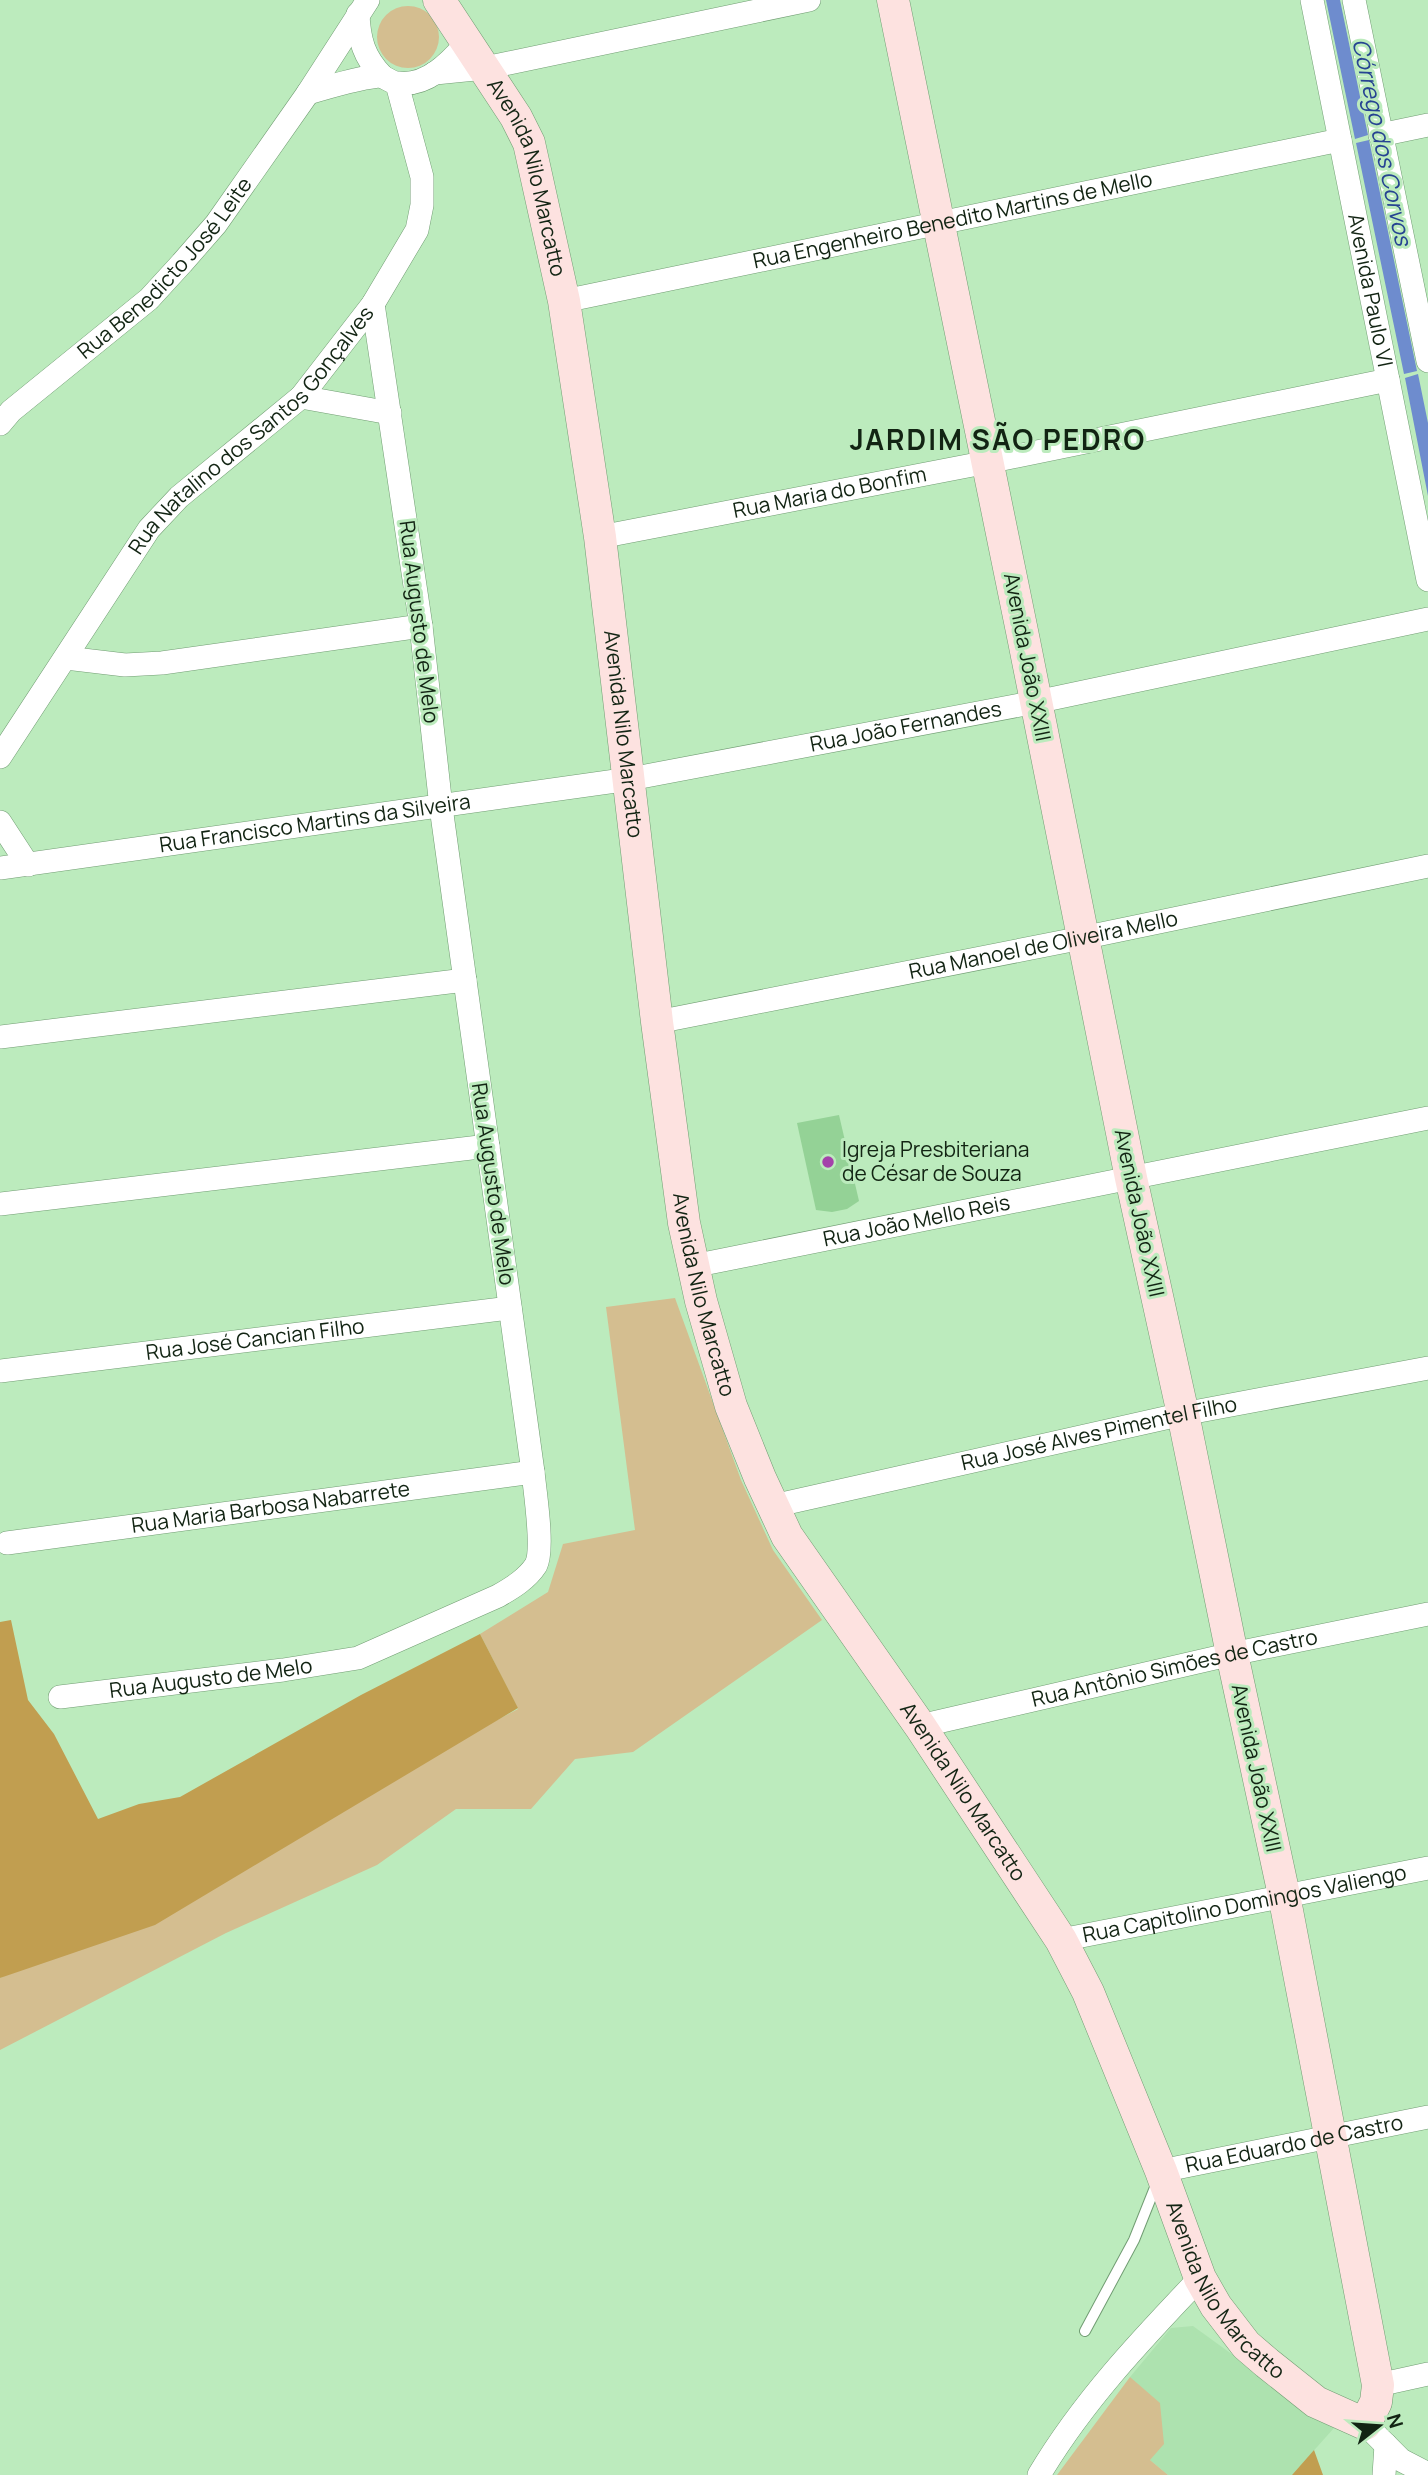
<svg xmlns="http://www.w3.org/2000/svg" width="1428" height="2475" font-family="Manrope,sans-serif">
<rect width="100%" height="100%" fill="#bcebbd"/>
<path fill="#ade2af" d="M1193,2326L1334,2428L1292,2475H1168L1150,2460L1130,2377L1171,2328Z"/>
<path fill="#d4be90" d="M377 37a31 31 0 1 1 62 0a31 31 0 1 1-62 0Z
M675,1298L741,1480L773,1550L822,1620L633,1752L575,1759L531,1809H456L377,1865L226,1933L0,2050V1978L518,1709L480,1634L548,1592L563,1544L635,1530L606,1307Z
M1130,2377L1160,2403L1164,2444L1150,2460L1168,2475H1057Z"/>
<path fill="#c19e50" d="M11,1620L28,1700L54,1734L98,1819L139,1804L180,1797L361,1695L480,1634L518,1708L155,1925L0,1978V1622Z
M1314,2450L1323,2475H1292Z"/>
<path fill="#6e8cce" d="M1326,0H1340L1368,135L1355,139Z
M1369,140L1417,371L1404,374L1356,143Z
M1418,374L1428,423V496L1405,378Z"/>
<path fill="#94d296" d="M839,1115L859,1201L847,1209L832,1212L816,1210L797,1123Z"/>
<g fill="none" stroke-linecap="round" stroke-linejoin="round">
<defs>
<path id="lane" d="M1085,2331L1134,2240L1158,2180"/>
<g id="street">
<path id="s1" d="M1312,0L1428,580"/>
<path d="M1354,0L1428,361"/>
<path d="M358,14C359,40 364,57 382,76"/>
<path d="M435,73L485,68L809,0"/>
<path d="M308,93C331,86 354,79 378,76C386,76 390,83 398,83C427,87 450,62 467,43"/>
<path d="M1380,135L1428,125"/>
<path id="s2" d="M564,301L1340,140"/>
<path d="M301,397L390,413"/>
<path id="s3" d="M0,424L11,411L149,299L182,263L216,224L308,93L368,0"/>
<path id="s4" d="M600,537L988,462L1388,380"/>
<path d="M66,658L125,665L162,663L421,626"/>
<path id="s5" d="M0,757L149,529L179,497L301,397L373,304L417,230L422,205V177L397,84"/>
<path d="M0,822L28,865"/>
<path id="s6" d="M0,868L630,779L1036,702L1428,619"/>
<path id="s7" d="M657,1022L1082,938L1428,866"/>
<path d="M0,1037L465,980"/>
<path d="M0,1204L488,1146"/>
<path id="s8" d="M693,1266L1428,1118"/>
<path id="s9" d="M0,1371L510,1308"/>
<path id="s10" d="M773,1506L1183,1414L1428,1368"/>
<path id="s11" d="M7,1543L533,1472"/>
<path id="s12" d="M60,1697L283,1670L358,1658L498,1596C512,1588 527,1579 536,1565C544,1549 535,1492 533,1472L441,807L421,626L373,304"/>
<path id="s13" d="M920,1726L1232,1654L1428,1614"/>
<path id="s14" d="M1061,1940L1428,1868"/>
<path id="s15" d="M1161,2171L1428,2117"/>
<path d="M1378,2385L1428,2374"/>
<path d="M1365,2424L1401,2460L1428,2474"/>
<path d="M1039,2475C1083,2401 1141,2340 1200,2278"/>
<path d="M1384,2475L1386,2445"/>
</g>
<g id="secondary">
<path id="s16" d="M439,0L516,117L529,143L564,301L600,537L657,1022L684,1223L701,1301L731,1406L760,1478L787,1536L920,1726L1061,1940L1088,1992L1161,2171L1200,2278L1216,2306L1246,2345L1267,2363L1316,2402L1365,2424L1376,2402L1378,2385L1284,1895L1232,1654L1183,1414L1131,1178L1024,641L893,0"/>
</g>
</defs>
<use href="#lane" stroke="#719d73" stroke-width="12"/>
<use href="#street" stroke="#719d73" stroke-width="24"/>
<use href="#secondary" stroke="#719d73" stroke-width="33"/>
<use href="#lane" stroke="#fff" stroke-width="10"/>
<use href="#street" stroke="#fff" stroke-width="23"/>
<use href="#secondary" stroke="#fde2e0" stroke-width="32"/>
</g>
<circle fill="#a442aa" stroke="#bcebbd" stroke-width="2.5" cx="828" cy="1162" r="7"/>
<g text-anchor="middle" stroke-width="6" stroke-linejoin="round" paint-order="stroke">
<g font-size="21" fill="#122413" stroke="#bcebbd">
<text dy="7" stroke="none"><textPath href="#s16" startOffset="201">Avenida Nilo Marcatto</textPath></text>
<text dy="7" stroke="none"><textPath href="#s2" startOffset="397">Rua Engenheiro Benedito Martins de Mello</textPath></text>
<text dy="7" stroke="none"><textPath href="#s3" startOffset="228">Rua Benedicto José Leite</textPath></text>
<text dy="7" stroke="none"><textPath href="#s1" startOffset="296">Avenida Paulo VI</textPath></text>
<text dy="7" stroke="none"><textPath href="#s5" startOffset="415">Rua Natalino dos Santos Gonçalves</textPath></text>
<text dy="7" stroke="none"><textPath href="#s4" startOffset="234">Rua Maria do Bonfim</textPath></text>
<text transform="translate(419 622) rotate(83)" y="7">Rua Augusto de Melo</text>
<text transform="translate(1027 657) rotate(79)" y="7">Avenida João XXIII</text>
<text dy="7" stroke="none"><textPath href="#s6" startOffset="917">Rua João Fernandes</textPath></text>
<text dy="7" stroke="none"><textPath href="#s16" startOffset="768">Avenida Nilo Marcatto</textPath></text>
<text dy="7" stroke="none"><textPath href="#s6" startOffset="318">Rua Francisco Martins da Silveira</textPath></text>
<text dy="7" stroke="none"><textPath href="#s7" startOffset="394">Rua Manoel de Oliveira Mello</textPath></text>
<text transform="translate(493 1184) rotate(82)" y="7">Rua Augusto de Melo</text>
<text transform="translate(1139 1213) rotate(78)" y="7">Avenida João XXIII</text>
<text dy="7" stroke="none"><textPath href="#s8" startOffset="228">Rua João Mello Reis</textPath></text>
<text dy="7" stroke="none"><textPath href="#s16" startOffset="1335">Avenida Nilo Marcatto</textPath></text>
<text dy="7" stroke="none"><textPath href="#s9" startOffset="257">Rua José Cancian Filho</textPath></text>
<text dy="7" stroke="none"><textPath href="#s10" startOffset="334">Rua José Alves Pimentel Filho</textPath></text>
<text dy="7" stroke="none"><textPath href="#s11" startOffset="266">Rua Maria Barbosa Nabarrete</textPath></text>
<text dy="7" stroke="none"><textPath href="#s13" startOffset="261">Rua Antônio Simões de Castro</textPath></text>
<text dy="7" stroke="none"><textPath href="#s12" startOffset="152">Rua Augusto de Melo</textPath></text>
<text transform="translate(1256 1768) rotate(78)" y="7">Avenida João XXIII</text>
<text dy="7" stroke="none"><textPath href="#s16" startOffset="1902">Avenida Nilo Marcatto</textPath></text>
<text dy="7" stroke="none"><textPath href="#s14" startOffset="187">Rua Capitolino Domingos Valiengo</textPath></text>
<text dy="7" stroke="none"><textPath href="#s15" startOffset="136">Rua Eduardo de Castro</textPath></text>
<text dy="7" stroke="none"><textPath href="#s16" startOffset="2469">Avenida Nilo Marcatto</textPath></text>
</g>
<g font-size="21" fill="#122413" stroke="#bcebbd" text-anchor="start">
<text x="842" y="1157">Igreja Presbiteriana<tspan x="842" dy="24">de César de Souza</tspan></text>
</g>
<g font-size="23" font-style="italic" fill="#264392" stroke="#bcebbd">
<text transform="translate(1382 142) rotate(78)" y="8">Córrego dos Corvos</text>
</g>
<g font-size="28" font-weight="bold" letter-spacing="2" fill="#122413" stroke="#bcebbd">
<text x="998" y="450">JARDIM SÃO PEDRO</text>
</g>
</g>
<g transform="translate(1379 2426) rotate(73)" stroke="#bcebbd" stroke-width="5" paint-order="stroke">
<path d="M0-5L12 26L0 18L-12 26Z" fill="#122413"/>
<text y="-10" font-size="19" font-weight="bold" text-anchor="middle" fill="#122413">N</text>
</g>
</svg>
